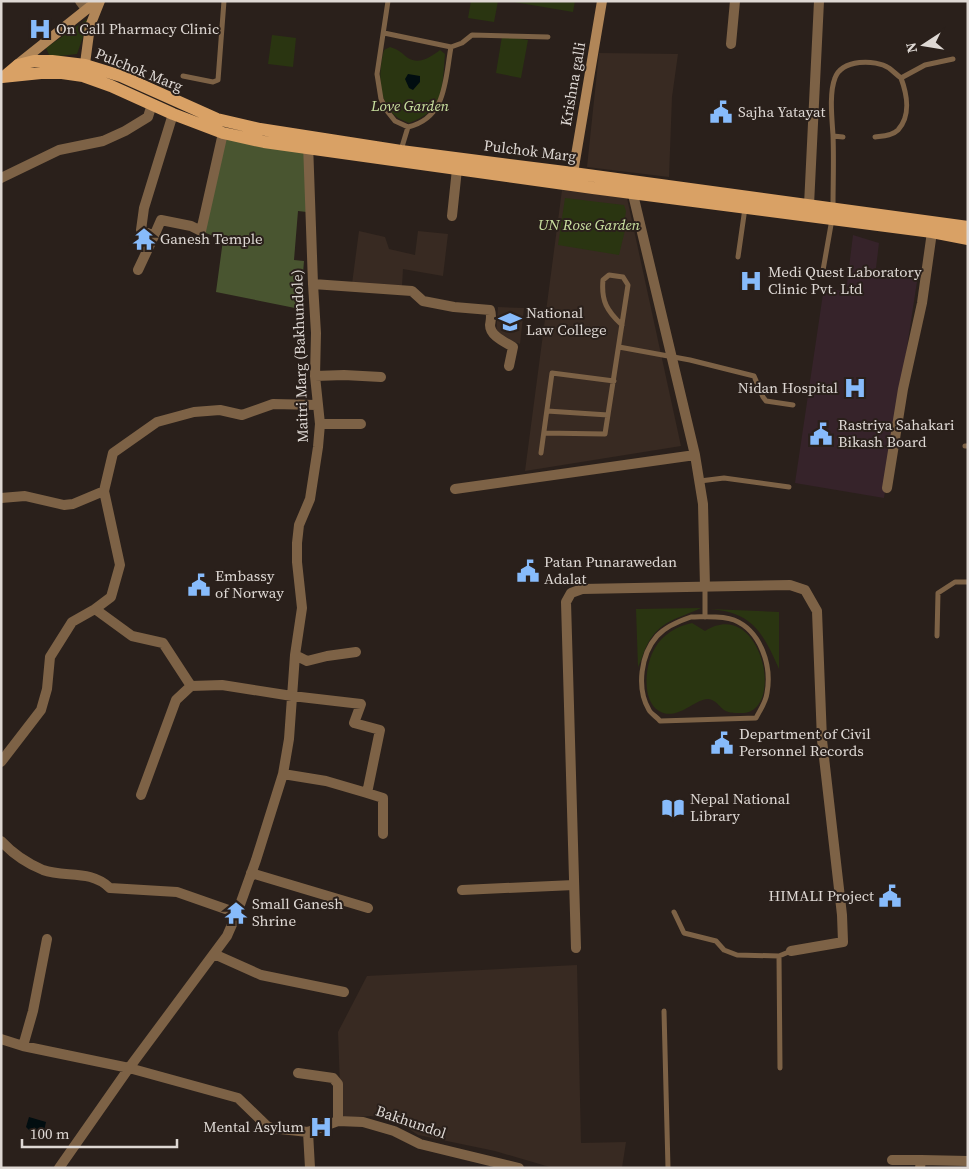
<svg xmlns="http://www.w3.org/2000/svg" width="969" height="1169" font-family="'Source Serif 4',serif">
<rect width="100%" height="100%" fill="#2a201b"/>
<path fill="#382a22" d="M599,53L678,54L672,97L669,177L587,167Z
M562,190L627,198L681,446L525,471Z
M359,231L385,237L389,249L415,255L418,231L448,234L443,276L403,269L402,286L352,284Z
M498,307L524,308L520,344L496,335Z
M577,965L581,1143L626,1142L622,1168H553L495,1151L418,1135L397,1121L371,1116L344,1118L341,1111L338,1032L367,976Z"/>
<path fill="#36232a" d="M853,235L879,243L876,268L918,275L884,498L795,483L824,287L846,292Z"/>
<path fill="#2a3511" d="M471,1H498L494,22L468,18Z
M508,1H575L573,12Z
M90,17L77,54L50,57L46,48Z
M272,35L296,38L293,67L268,64Z
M502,36L528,40L521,78L496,73Z
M390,47C400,50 401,53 408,58C419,65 431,57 440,50L445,54C442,88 445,110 409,123C405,121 401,120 398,118C377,104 378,71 384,50Z
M565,198L624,205L626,211L624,224L626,226L619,255L558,245Z
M701,608C678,619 660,620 647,645C643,652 642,660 638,667L636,609Z
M709,609L779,612V669C763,633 753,612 709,609Z
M692,623L705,631C762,595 788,717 739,713C733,713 729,713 724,710C720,707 717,702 712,700C699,693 679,723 659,711C641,700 645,664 655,648C662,635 677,626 692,623Z"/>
<path fill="#495530" d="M223,133L306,151L307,212L298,211L294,260L304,261L300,309L216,292L223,240L201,231Z"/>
<path fill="#010d10" d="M408,74L420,76V82L413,90L409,88L405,79Z
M29,1117L46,1122L43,1135L30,1131L26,1127Z"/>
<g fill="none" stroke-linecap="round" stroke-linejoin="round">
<path stroke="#7d6246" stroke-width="5" d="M388,1L377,74L381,99L387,111L395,121L408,127C447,118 445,79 451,47L462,43L472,35L548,37
M384,33L451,47
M183,76L213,82L218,80L224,1
M833,136L843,137
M875,137C882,136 892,136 898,130C911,116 907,94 901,78L925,65L953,59
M401,150L408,127
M833,208C833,184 834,159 833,135C832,119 829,93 835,78C842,59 875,59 889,68C893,71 897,75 901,78
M738,257L745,208
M822,276L832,219
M619,347L690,360L754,376L763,397L766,401L793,405
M547,411L608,415
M544,433L605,434L628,285L623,277L609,275L603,280C601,301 607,311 622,325
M965,446H968
M541,453L552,373L614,381
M700,481L724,478L789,487
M705,587V617
M691,617C704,617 721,615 734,620C761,631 772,666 767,693C766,702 760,710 756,718L660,721C657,717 651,714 649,710C636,688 641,654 657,636C666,626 679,621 691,617Z
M937,636L938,593L955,582H968
M674,912L684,933L716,941L724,950L737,955L779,956L791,951
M779,956L780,1068
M664,1011L668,1168"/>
<path stroke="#7d6246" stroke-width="10" d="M80,1L86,9
M731,44L735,1
M1,178L59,150L103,141L125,131L148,117L152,104
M631,186L695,455L703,504L705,587
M809,205L819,1
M452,216L457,169
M154,236L161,220L191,226L201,231L223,133
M138,270L154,236L141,230L144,208L173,114
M313,284L412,291L423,301L454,307L490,310C492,316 491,319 490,325C490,336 505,342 513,347L509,366
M315,376L344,375L381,377
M320,424H361
M887,488L903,389L922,303L932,232
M455,489L695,455
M1,498L25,496L64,505L73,504L104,491L113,453L157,422L194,412L220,410L242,415L273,404L317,405
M95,609L132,636L163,643L191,686
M295,655L307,661L327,656L356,652
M1,762L41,710L47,689L50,657L72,622L95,609L111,597L120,565L104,491
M283,774L326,781L367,793
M141,795L176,700L191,686L222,685L292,696L361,704L354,723L380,730L367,793L383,798V834
M1,841C13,854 26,863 43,870C65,878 90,869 110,888L177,892L237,913
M251,873L368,908
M462,890L574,885
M576,948L566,602L571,593L582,589L790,585L805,590L817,611L822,740L842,915L843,942L791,951
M214,954L261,975L344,992
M1,1039L23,1046L129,1068L238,1098L267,1126L271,1128L308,1132L338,1121L363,1122L394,1131L420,1144L519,1168
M23,1046L33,1011L47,939
M298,1073L333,1078L338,1084V1121
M308,1132L310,1168
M892,1160H921
M59,1168L129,1068L227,936L237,913L256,860L283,774L289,739L295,655L302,608L297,562V543L299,525L310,499L318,447L320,424L315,376L316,333L313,284L308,143
M920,1168L921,1160L968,1161"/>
<path stroke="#b18658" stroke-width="10" d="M18,64L97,1
M84,71L90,26L100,1
M573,173L602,1"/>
<path stroke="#d9a165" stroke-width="12" d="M5,76L18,65L34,61H52L85,65L121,76L217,119L260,129L401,151L573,173L968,227
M2,77L41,73H62L83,76L111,86L173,114L223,133L264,142L593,188L932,232L968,239"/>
</g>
<defs>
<symbol id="hospital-bare" viewBox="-9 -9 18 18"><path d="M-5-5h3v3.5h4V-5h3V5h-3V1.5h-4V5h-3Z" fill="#87bbfb" stroke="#2a201b" stroke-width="2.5" paint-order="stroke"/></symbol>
<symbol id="civic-bare" viewBox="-9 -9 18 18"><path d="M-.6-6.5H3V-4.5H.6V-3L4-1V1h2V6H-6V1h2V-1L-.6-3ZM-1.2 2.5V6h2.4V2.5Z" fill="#87bbfb" stroke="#2a201b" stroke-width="2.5" paint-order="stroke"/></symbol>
<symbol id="temple-bare" viewBox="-9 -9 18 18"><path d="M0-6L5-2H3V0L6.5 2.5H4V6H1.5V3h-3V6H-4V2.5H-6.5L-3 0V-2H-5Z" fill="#87bbfb" stroke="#2a201b" stroke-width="2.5" paint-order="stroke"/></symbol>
<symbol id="university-bare" viewBox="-9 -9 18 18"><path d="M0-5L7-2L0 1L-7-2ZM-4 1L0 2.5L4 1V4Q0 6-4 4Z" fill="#87bbfb" stroke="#2a201b" stroke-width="2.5" paint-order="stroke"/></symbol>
<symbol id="library-bare" viewBox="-9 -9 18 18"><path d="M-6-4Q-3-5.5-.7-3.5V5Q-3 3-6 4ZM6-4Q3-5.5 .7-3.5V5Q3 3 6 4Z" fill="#87bbfb" stroke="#2a201b" stroke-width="2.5" paint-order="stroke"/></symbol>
</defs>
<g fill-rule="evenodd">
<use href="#hospital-bare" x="24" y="13" width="32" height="32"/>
<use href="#civic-bare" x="705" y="96" width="32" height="32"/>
<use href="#temple-bare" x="128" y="223" width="32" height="32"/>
<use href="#hospital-bare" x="735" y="265" width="32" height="32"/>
<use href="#university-bare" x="494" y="306" width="32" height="32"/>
<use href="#hospital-bare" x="839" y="372" width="32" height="32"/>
<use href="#civic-bare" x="805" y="418" width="32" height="32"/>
<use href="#civic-bare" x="512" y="555" width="32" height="32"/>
<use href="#civic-bare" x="183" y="569" width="32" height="32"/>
<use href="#civic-bare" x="706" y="727" width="32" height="32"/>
<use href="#library-bare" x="657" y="792" width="32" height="32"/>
<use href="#civic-bare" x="874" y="880" width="32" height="32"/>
<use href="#temple-bare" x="220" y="897" width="32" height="32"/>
<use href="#hospital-bare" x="305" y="1111" width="32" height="32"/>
</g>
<g text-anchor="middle" stroke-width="4" stroke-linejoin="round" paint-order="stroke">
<g font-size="15" fill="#ded8d4" stroke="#2a201b" text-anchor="start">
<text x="56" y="34">On Call Pharmacy Clinic</text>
<text x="738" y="117">Sajha Yatayat</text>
<text x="160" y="244">Ganesh Temple</text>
<text x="768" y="277">Medi Quest Laboratory<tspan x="768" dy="17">Clinic Pvt. Ltd</tspan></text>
<text x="526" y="318">National<tspan x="526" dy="17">Law College</tspan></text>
<text x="838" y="393" text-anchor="end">Nidan Hospital</text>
<text x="838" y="430">Rastriya Sahakari<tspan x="838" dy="17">Bikash Board</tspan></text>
<text x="544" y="567">Patan Punarawedan<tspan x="544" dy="17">Adalat</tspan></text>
<text x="215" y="581">Embassy<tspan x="215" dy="17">of Norway</tspan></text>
<text x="739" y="739">Department of Civil<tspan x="739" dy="17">Personnel Records</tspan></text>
<text x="690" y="804">Nepal National<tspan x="690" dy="17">Library</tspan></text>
<text x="874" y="901" text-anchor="end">HIMALI Project</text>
<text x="252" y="909">Small Ganesh<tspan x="252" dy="17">Shrine</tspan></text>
<text x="304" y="1132" text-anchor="end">Mental Asylum</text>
</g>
<g font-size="15" fill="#ded8d4" stroke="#2a201b">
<text transform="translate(139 70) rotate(22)" y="5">Pulchok Marg</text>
<text transform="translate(573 84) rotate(-80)" y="5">Krishna galli</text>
<text transform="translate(530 151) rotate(7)" y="5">Pulchok Marg</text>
<text transform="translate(300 356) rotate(-92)" y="5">Maitri Marg (Bakhundole)</text>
<text transform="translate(411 1122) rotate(19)" y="5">Bakhundol</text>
</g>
<g font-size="15" font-style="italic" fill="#cae1a0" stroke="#2a201b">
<text x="410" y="111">Love Garden</text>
<text x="589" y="230">UN Rose Garden</text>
</g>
</g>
<rect width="969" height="1169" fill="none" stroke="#ded8d4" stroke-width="5"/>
<g transform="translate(924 45) rotate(258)" stroke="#2a201b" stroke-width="4" paint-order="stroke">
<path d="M0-4L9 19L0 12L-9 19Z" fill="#ded8d4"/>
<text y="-8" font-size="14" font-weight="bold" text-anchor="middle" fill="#ded8d4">N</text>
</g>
<path d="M22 1139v8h155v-8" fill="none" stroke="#ded8d4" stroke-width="2.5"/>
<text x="30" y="1139" font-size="15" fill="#ded8d4" stroke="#2a201b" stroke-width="4" paint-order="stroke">100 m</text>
</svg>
